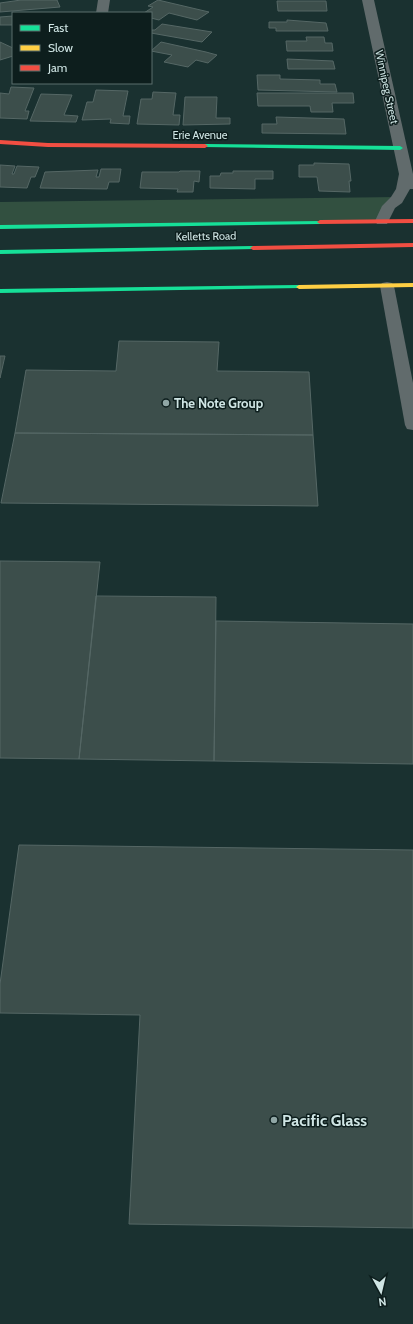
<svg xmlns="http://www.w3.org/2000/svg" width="413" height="1324" font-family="Cabin,sans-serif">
<rect width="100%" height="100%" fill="#1a3130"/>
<path fill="#325040" d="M399,197L382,221L0,227V202Z"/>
<path fill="#3c4e4b" stroke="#556765" d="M21,0H57L60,7L0,12V3Z
M158,0L209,12L197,20L169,13L159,20L151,18V13H144L153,7L148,6Z
M277,1H326L327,11H278Z
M13,16V25H0V17Z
M287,20L326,23L328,31H276V28H269V22H287Z
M162,24L212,32L202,42L151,33L152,30H155Z
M306,37H324L325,43H332L333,51H287L286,41H307Z
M0,42L13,48V56L0,60Z
M161,42L206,52L217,55L208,63L196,60L188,67L164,62L172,55L151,51Z
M287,59L333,61L335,69H288Z
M257,75H280V79L320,80V84H335L337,92L258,90Z
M11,87L34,88L25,111H29L27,119L0,118V93L9,94Z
M96,90L128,91L123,116H130L129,124L110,123L111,119L82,120L87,102H93Z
M153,92L176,93L173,115H180L179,125L137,124L141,99H152Z
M257,93H353L354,103H332L333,112H311L310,106H258Z
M41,94L72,95L64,115L78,116L76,122L30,121Z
M185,97H217L216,118H230V124L183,125Z
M276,117L344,119L346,134L262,133V124H277Z
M314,163L349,164L351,181H349L350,192L319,191L317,177H299V165H314Z
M0,165L15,166L12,174H14L17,166L39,167L35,177H31L27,188L0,187Z
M101,169H121L119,182H109L107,189L40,188L45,172L98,170L96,177H99Z
M180,171H200L199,182L194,181L193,192H177L178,189L140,188L142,172H179Z
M233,171H273V179H255V189L210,188V176H220L221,173H233Z
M119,341L219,342L217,371L309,372L313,435L15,433L26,370L116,371Z
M0,356H5L0,378Z
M15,433L313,435L318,506L1,503Z
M0,561L100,562L79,759L0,758Z
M96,596L216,597L214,761L79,759Z
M216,621L413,624V764L214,761Z
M19,845L413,850V1228L129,1224L140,1015L0,1013V984Z"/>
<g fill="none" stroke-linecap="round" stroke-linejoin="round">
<path fill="#616b6c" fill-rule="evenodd" d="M387,282L392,283L394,286L413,383V430L407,429L405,425L380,286L382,283Z"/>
<path fill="#616b6c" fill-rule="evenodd" d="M98,0H110L108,13H96Z
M362,0H374L413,174V189H410L402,203L395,208L387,224H377L375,221L382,206L391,197L396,189L399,174Z"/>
<path fill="#16e098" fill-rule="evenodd" d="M205,144L400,146L403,148L400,150L203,147V145Z
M322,221V223L320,224L0,229V225Z
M253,246L256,248L255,249L0,254V250Z
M299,285L301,286V288L0,293V289Z"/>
<path fill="#ffcf43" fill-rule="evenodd" d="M413,283V287L299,289L296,287L299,285Z"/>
<path fill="#f24e42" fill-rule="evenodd" d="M0,140L48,143L205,144L208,146L205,148L48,147L0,144Z
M413,219V223L320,224L317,222L320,220Z
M413,243V247L253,250L250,248L253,246Z"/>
</g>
<g fill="#90a6a5" stroke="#0d1e1d" stroke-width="1.5">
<circle cx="166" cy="403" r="4"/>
<circle cx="274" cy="1120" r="4"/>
</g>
<g text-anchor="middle" stroke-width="3" stroke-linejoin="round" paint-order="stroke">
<g font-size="11" fill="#cfe5e4" stroke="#0d1e1d">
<text transform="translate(387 87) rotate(78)" y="4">Winnipeg Street</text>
<text x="200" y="139">Erie Avenue</text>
<text transform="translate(206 236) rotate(-1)" y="4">Kelletts Road</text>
</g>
<g font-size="13" font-weight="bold" fill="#cfe5e4" stroke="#0d1e1d" text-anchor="start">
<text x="174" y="408">The Note Group</text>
</g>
<g font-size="16" font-weight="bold" fill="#cfe5e4" stroke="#0d1e1d" text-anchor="start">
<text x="282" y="1126">Pacific Glass</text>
</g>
</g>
<rect x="12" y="12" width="140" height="72" fill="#0d1e1d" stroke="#5b6e6d"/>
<rect x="20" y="25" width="20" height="6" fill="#16e098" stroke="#5b6e6d"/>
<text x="48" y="32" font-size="12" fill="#cfe5e4">Fast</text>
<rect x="20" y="45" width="20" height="6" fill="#ffcf43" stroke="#5b6e6d"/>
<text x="48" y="52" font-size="12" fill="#cfe5e4">Slow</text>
<rect x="20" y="65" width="20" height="6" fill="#f24e42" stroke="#5b6e6d"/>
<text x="48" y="72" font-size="12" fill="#cfe5e4">Jam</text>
<g transform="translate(381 1292) rotate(172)" stroke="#0d1e1d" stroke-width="3" paint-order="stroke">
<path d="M0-3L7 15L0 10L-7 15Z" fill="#cfe5e4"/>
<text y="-6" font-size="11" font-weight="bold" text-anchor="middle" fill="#cfe5e4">N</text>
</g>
</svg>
